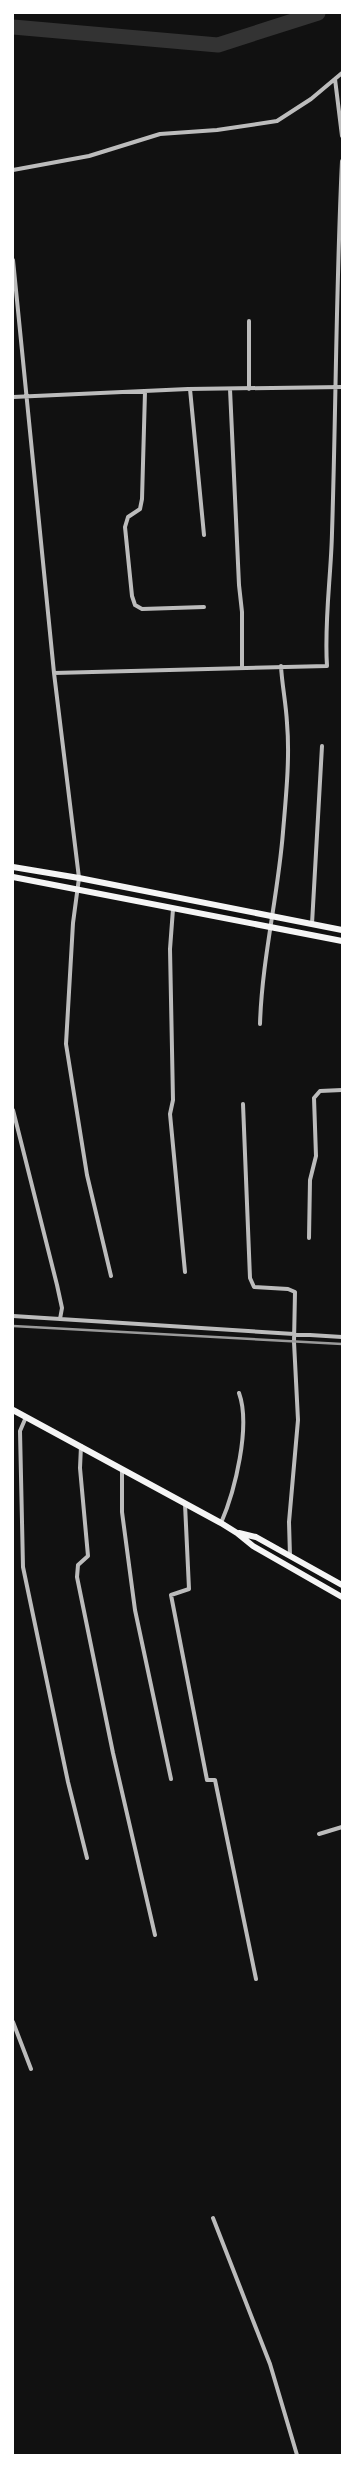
<svg xmlns="http://www.w3.org/2000/svg" width="355" height="2468" font-family="'Public Sans',sans-serif">
<rect width="100%" height="100%" fill="#111"/>
<g fill="none" stroke-linecap="round" stroke-linejoin="round">
<path stroke="#333" stroke-width="15" d="M13,27L218,45L318,13"/>
<path stroke="#bcbcbc" stroke-width="4" d="M335,79L342,136
M13,170L89,156L160,134L217,130L277,121L311,99L342,73
M13,260L54,673L79,878L73,923L66,1044L87,1175L111,1276
M249,321V389
M190,389L204,535
M230,389L239,585L242,612V666
M145,392L142,499L140,509L128,517L125,527L132,596L135,605L142,609L204,607
M13,397L188,389L342,387
M54,673L327,666C324,622 331,577 332,533C336,409 336,285 342,161
M173,909L170,949L173,1100L170,1114L185,1272
M312,924L322,746
M260,1024C262,959 278,896 283,832C286,796 290,758 287,723C286,703 282,685 281,666
M243,1104L250,1278L254,1287L288,1289L295,1292L294,1342L298,1420L289,1522L290,1556
M13,1110L57,1285L62,1308L60,1319
M309,1238L310,1180L316,1156L314,1098L320,1091L342,1090
M13,1316L342,1337
M26,1417L20,1431L23,1567L68,1782L87,1858
M81,1446L80,1468L88,1556L78,1565L77,1577L113,1753L155,1935
M122,1469V1512L135,1610L171,1779
M185,1504L189,1589L171,1595L207,1780H215L256,1979
M221,1523C235,1491 251,1426 239,1393
M319,1834L342,1827
M13,2022L31,2069
M213,2218L270,2364L297,2455"/>
<path stroke="#f5f5f5" stroke-width="6" d="M13,867L79,878L342,930
M13,877L342,941
M13,1410L221,1523L237,1533L253,1546L342,1597
M239,1533L256,1537L342,1585"/>
<path stroke="#9a9a9a" stroke-width="2.5" d="M13,1326L342,1344"/>
</g>
<rect width="355" height="2468" fill="none" stroke="#ffffff" stroke-width="28"/>
</svg>
